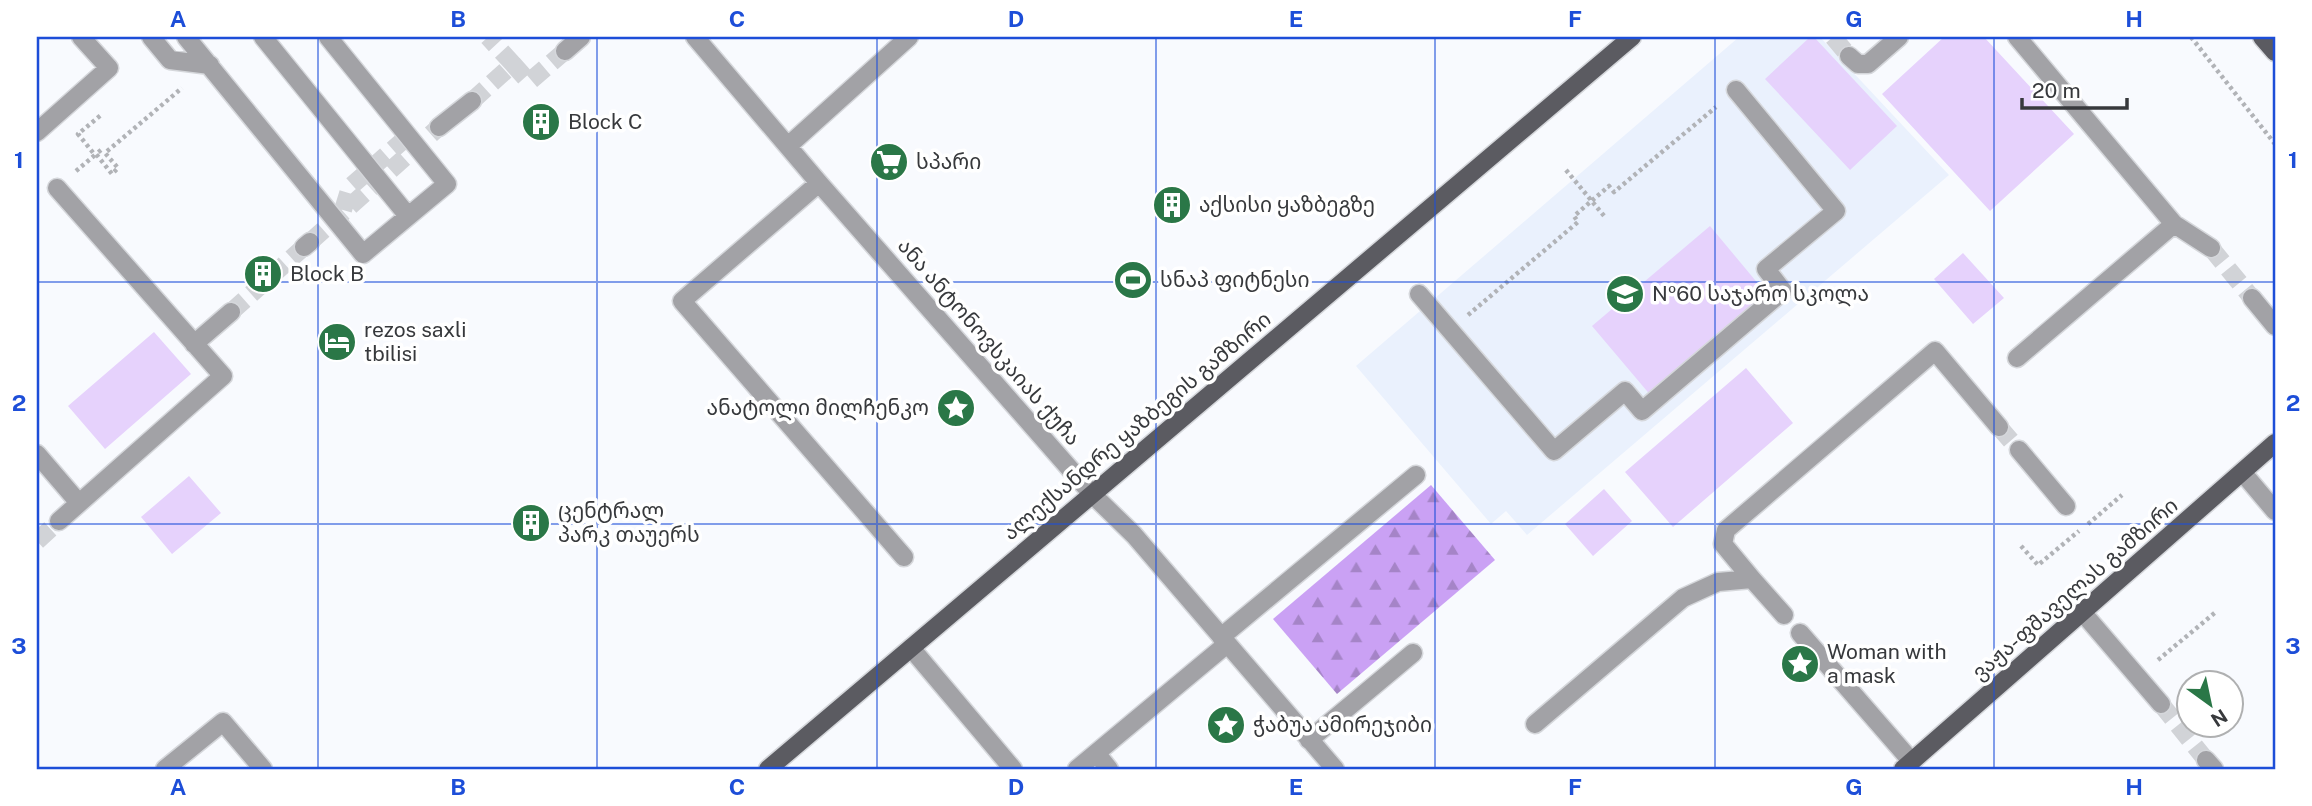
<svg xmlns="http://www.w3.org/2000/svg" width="2312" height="806" font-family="'Public Sans','Noto Sans Georgian',sans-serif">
<defs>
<pattern id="forest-firs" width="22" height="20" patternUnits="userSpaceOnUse" patternTransform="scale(1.75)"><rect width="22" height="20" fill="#caa1f4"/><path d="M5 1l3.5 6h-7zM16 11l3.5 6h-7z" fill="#a584c7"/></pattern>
</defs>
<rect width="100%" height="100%" fill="#f8fafe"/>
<path fill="#eaf1fd" d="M1739,37H1820L1949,175L1527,535L1506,511L1491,524L1356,366Z"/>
<path fill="#e6d2fc" d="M1810,37H1814L1897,126L1850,170L1765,79Z
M1944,37H1984L2074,134L1990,211L1882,94Z
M1710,226L1770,298L1652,397L1592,326Z
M1963,253L2004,298L1973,324L1934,279Z
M154,332L191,374L105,449L68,406Z
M1746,368L1793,423L1673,527L1625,472Z
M189,476L221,513L172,554L141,517Z
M1604,489L1632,521L1593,556L1565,524Z"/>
<path fill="url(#forest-firs)" d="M1431,485L1495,560L1337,694L1273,619Z"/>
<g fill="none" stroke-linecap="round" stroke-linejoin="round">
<path stroke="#d1d3d7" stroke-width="18" stroke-dasharray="18 9" stroke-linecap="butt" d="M1833,37L1849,56
M513,64L529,82L565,51
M472,101L513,64L488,37
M343,210L350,187L408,136
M310,242L439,127
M2211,248L2252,298
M231,312L304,247
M1999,427L2019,450
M37,541L59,521
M2161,704L2206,760"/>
<defs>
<path id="minor" d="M151,37L170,60L210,65
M186,37L363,254L447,184L328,37
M263,37L408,216
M695,37L819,183L1092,494L1134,535L1335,769
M2017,37L2174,224L2211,248
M565,51L581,37
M1849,56L1858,64H1868L1899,37
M439,127L472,101
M37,132L109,68L81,37
M788,146L909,37
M819,183L682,301L904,557
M57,188L223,376L59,521
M304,247L310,242
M1419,294L1554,451L1625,391L1642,411L1783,291L1766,269L1836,211L1736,90
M2252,298L2275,326
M194,344L231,312
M2017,358L2174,224
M2019,450L2066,506
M37,454L79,503
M2243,473L2275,511
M1752,579L1723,544L1726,530L1935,351L1999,427
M2083,613L2161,704
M1800,633L1912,762
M1221,637L1416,475
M911,648L1013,769
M1535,724L1683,598L1718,582L1752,579L1784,615
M1309,740L1413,653
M1097,754L1109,769
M2206,760L2214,769
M165,769L223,722L263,769
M1077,769L1227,644"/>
<path id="major" d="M2262,37L2275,52
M768,769L1632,37
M1903,769L2275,443"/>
</defs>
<use href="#minor" stroke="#d5d7db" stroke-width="21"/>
<use href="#major" stroke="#d5d7db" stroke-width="21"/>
<path stroke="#b1b3b7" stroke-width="4.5" stroke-dasharray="3.5 3.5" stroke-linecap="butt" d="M2191,37L2275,144
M101,150L96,154L112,174L118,168L105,153L182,88
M1566,170L1605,217
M76,171L95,155L78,134L101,115
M1468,315L1578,222L1574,216L1609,186L1614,192L1716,107
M2088,524L2122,495
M2021,546L2038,565L2079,531
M2158,660L2217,611"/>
<use href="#minor" stroke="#a2a2a6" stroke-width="18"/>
<use href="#major" stroke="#5b5b61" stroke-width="18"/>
</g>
<path fill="none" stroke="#1d4ed8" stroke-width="2" stroke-opacity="0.55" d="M318,37V769M597,37V769M877,37V769M1156,37V769M1435,37V769M1715,37V769M1994,37V769M37,282H2275M37,524H2275"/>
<defs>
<symbol id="building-disc" viewBox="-11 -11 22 22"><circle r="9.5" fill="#2a7747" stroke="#fff"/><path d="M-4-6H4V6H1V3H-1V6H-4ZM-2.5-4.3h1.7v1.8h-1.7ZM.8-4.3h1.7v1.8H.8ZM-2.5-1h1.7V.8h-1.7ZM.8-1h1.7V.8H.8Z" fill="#fff"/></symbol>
<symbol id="supermarket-disc" viewBox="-11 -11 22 22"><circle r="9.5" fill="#2a7747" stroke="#fff"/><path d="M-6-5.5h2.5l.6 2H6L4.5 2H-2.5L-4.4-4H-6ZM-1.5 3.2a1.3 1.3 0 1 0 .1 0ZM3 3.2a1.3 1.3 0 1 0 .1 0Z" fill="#fff"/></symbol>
<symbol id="stadium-disc" viewBox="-11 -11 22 22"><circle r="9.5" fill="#2a7747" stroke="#fff"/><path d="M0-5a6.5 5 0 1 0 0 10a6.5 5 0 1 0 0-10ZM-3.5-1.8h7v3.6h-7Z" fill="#fff"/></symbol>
<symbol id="school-disc" viewBox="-11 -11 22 22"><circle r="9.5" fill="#2a7747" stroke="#fff"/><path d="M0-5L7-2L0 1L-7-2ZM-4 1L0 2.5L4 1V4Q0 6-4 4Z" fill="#fff"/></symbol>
<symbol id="hotel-disc" viewBox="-11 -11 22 22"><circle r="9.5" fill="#2a7747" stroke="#fff"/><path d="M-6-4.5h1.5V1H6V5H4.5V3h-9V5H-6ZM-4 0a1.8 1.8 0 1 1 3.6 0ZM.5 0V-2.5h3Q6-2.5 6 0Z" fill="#fff"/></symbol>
<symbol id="sight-disc" viewBox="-11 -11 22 22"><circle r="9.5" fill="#2a7747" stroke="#fff"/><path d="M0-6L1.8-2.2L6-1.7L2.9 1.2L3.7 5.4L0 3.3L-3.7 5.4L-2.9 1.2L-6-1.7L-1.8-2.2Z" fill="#fff"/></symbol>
</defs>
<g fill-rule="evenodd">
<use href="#building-disc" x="519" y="100" width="44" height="44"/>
<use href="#supermarket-disc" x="867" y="140" width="44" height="44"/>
<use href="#building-disc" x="1150" y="183" width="44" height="44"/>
<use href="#building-disc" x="241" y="252" width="44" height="44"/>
<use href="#stadium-disc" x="1111" y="258" width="44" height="44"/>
<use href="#school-disc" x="1603" y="272" width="44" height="44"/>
<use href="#hotel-disc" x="315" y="320" width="44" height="44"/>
<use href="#sight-disc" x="934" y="386" width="44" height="44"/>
<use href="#building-disc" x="509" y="501" width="44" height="44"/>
<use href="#sight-disc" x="1778" y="642" width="44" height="44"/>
<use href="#sight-disc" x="1204" y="703" width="44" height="44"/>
</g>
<g text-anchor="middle" stroke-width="7" stroke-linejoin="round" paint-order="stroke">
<g font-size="21" fill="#37393c" stroke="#fff" text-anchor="start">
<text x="568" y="129">Block C</text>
<text x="916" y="169">სპარი</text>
<text x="1199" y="212">აქსისი ყაზბეგზე</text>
<text x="290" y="281">Block B</text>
<text x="1160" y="287">სნაპ ფიტნესი</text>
<text x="1652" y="301">№60 საჯარო სკოლა</text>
<text x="364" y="337">rezos saxli<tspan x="364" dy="24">tbilisi</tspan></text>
<text x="929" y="415" text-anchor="end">ანატოლი მილჩენკო</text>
<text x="558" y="518">ცენტრალ<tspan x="558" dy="24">პარკ თაუერს</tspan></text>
<text x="1827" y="659">Woman with<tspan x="1827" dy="24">a mask</tspan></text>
<text x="1253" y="732">ჭაბუა ამირეჯიბი</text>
</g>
<g font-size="21" fill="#37393c" stroke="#fff">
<text transform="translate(989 342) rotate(49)" y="7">ანა ანტონოვსკაიას ქუჩა</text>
<text transform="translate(1137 426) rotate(-40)" y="7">ალექსანდრე ყაზბეგის გამზირი</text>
<text transform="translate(2075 589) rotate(-41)" y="7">ვაჟა-ფშაველას გამზირი</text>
</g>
</g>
<rect width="2312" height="806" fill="none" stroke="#ffffff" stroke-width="77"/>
<g transform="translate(2210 704) rotate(147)"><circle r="33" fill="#ffffff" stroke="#afb0b1" stroke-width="2"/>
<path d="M0-5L12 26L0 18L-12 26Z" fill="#2a7747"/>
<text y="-10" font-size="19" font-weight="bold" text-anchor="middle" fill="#37393c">N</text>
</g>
<path d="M2022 98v10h105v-10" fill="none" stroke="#37393c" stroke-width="3.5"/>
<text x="2032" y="98" font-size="21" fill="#37393c" stroke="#ffffff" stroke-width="5" paint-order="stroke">20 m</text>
<rect x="38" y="38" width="2236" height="730" fill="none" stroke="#1d4ed8" stroke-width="2.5"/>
<g font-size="23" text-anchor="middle" font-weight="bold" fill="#1d4ed8">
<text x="178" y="27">A</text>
<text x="458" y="27">B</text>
<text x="737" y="27">C</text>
<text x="1016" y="27">D</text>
<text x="1296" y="27">E</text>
<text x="1575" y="27">F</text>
<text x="1854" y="27">G</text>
<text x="2134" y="27">H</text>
<text x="19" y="168">1</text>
<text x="2293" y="168">1</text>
<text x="19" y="411">2</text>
<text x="2293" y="411">2</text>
<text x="19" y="654">3</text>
<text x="2293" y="654">3</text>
<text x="178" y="795">A</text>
<text x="458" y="795">B</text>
<text x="737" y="795">C</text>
<text x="1016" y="795">D</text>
<text x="1296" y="795">E</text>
<text x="1575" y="795">F</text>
<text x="1854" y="795">G</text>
<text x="2134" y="795">H</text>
</g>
</svg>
